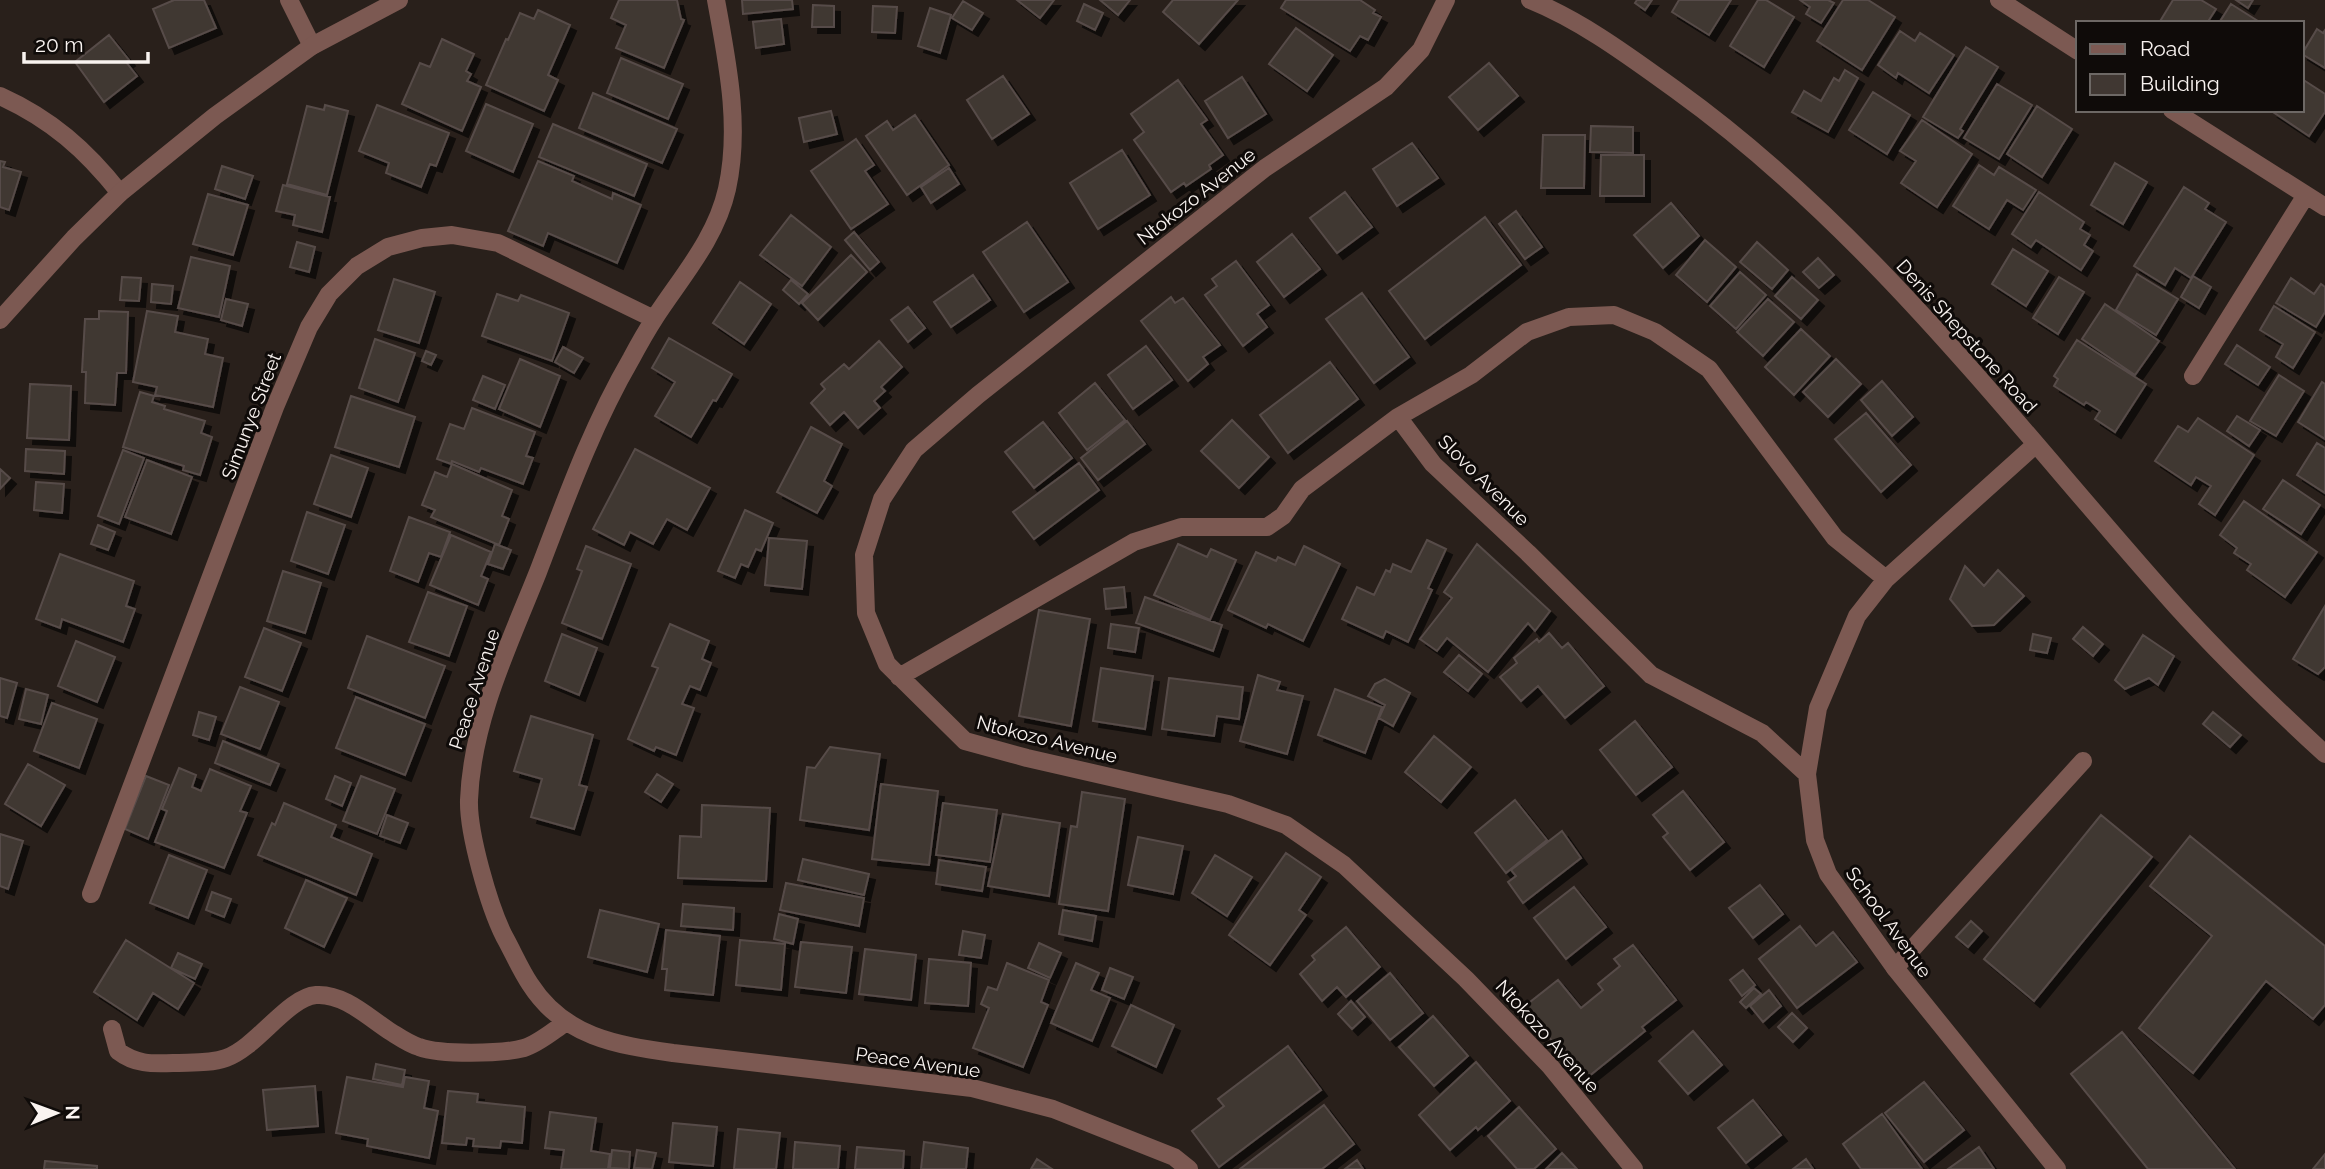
<svg xmlns="http://www.w3.org/2000/svg" width="2325" height="1169" font-family="Raleway,sans-serif">
<defs>
<filter id="shadow"><feDropShadow dx="6" dy="6" stdDeviation="0" flood-color="#0009"/></filter>
</defs>
<rect width="100%" height="100%" fill="#29201b"/>
<path fill="#403732" stroke="#574c48" stroke-width="2" filter="url(#shadow)" d="M174,0H204L216,28L169,48L153,9Z
M619,0H677L681,19L684,20L664,68L616,48L626,25L611,18Z
M742,0H792L793,9L743,14Z
M1017,0H1054L1040,18Z
M1100,0H1130L1118,15Z
M1173,0H1238L1199,44L1163,12Z
M1286,0H1360L1375,10L1373,13L1381,17L1368,40L1360,36L1350,51L1281,8Z
M1637,0H1652L1645,10L1635,3Z
M1679,0H1731L1709,35L1672,12Z
M1758,0H1766L1794,17L1764,67L1730,46Z
M1800,0H1828L1834,3L1821,23L1806,14L1810,7Z
M1843,0H1868L1895,17L1862,70L1817,41Z
M2173,0H2201L2216,9L2207,23H2159Z
M2236,0H2253L2248,8Z
M963,1L983,13L972,30L952,18Z
M1084,4L1103,13L1095,30L1077,21Z
M2231,4L2261,23H2219Z
M813,5L834,6V27H812Z
M873,6L897,7L895,33L872,32Z
M930,8L951,15L940,53L918,46Z
M538,10L570,25L548,75L558,80L544,111L486,85L506,39L508,40L520,13L534,19Z
M781,19L784,44L756,48L753,22Z
M1296,28L1333,55L1307,91L1269,64Z
M2317,29L2323,33L2325,30V68L2302,54Z
M1900,31L1915,41L1920,33L1954,55L1929,93L1898,73L1896,78L1878,65Z
M109,35L129,60L126,62L137,76L104,102L75,62Z
M442,39L474,54L466,71L471,74L467,81L481,87L462,131L402,104L420,63L430,67Z
M1966,47L1998,67L1960,129L1963,131L1958,138L1923,117Z
M621,58L683,84L668,119L607,93Z
M1489,63L1518,96L1478,130L1449,97Z
M1845,70L1858,78L1828,132L1792,112L1804,91L1821,101L1834,78L1839,81Z
M1003,76L1029,114L992,139L967,100Z
M1242,77L1266,114L1228,138L1205,101Z
M2302,79L2325,94V112L2309,136L2273,112L2302,110Z
M1178,80L1207,120L1201,124L1223,155L1209,165L1211,169L1186,186L1184,183L1171,192L1134,140L1144,132L1131,114Z
M1997,84L2032,105L1999,159L1964,138Z
M1873,92L1910,115L1887,154L1849,130Z
M593,93L677,129L662,163L579,128Z
M486,104L533,124L513,172L466,151Z
M325,105L348,111L327,195L287,184L307,106L324,110Z
M377,105L449,133L436,166L430,164L421,187L386,173L389,163L359,151Z
M2037,106L2072,129L2042,177L2007,154Z
M831,111L837,134L804,142L799,118Z
M915,115L949,165L907,195L866,136L887,121L893,130Z
M1922,120L1972,154L1937,207L1901,183L1916,161L1900,151Z
M553,124L647,164L634,196L539,157Z
M1591,126L1633,127V153L1590,152Z
M1543,135H1585L1584,188H1541Z
M856,139L874,165L865,171L888,204L851,229L811,171Z
M1412,143L1438,178L1397,206L1373,169Z
M1122,150L1150,195L1098,229L1070,183Z
M1601,155H1644V196H1600Z
M0,161L5,162L3,167L21,172L9,210L0,207Z
M538,161L574,176L572,181L612,199L613,193L641,205L617,263L548,233L543,246L508,231Z
M2115,163L2147,182L2123,224L2091,205Z
M1979,165L1994,175L1999,167L2036,190L2023,210L2007,200L1989,229L1953,206Z
M222,166L253,176L245,199L215,189Z
M949,168L959,184L931,203L921,187Z
M283,185L330,197L322,232L293,225L295,215L276,211Z
M2184,187L2209,203L2205,209L2226,222L2191,278L2175,268L2165,285L2134,266Z
M1345,192L1372,227L1337,253L1310,218Z
M2039,192L2084,222L2080,229L2090,235L2084,245L2093,251L2081,270L2036,240L2031,247L2012,234Z
M208,194L248,205L233,255L193,244Z
M1671,203L1699,236L1663,268L1634,235Z
M1516,211L1542,247L1525,259L1499,224Z
M791,215L831,247L802,286L760,255Z
M1485,217L1521,265L1425,339L1389,291Z
M1027,222L1068,282L1024,312L983,252Z
M854,232L879,262L870,270L845,240Z
M1292,234L1320,269L1284,297L1257,262Z
M1705,240L1736,267L1707,302L1676,275Z
M297,242L315,247L309,272L290,267Z
M1757,242L1788,270L1772,289L1740,262Z
M2013,249L2048,271L2026,306L1992,284Z
M851,255L867,272L818,320L802,303Z
M191,257L230,266L219,317L178,308Z
M1818,258L1834,275L1819,288L1803,272Z
M1236,261L1269,305L1257,314L1267,327L1243,346L1205,295L1217,286L1212,279Z
M1740,272L1766,295L1736,329L1710,306Z
M2137,274L2178,299L2156,335L2116,310Z
M973,275L990,300L951,327L934,302Z
M2193,276L2211,287L2199,308L2181,297Z
M122,277L141,278L139,301L120,300Z
M1792,277L1818,300L1801,319L1775,296Z
M2059,277L2084,292L2058,334L2033,318Z
M2291,278L2314,294L2321,284L2325,287V312L2316,327L2276,303Z
M394,279L435,292L419,343L378,330Z
M791,280L808,294L799,304L783,290Z
M740,282L771,304L744,344L713,323Z
M152,284L173,286L171,304L151,302Z
M1362,293L1409,357L1374,383L1326,319Z
M497,294L518,301L521,295L569,313L552,361L482,336Z
M1171,297L1175,303L1183,298L1220,345L1203,357L1208,364L1188,381L1141,321Z
M226,299L248,304L242,326L221,320Z
M1768,299L1794,322L1763,356L1737,332Z
M2105,304L2159,341L2135,375L2082,339Z
M2274,306L2315,332L2293,368L2276,357L2283,344L2260,330Z
M908,307L925,328L908,342L891,320Z
M99,311L128,312L126,373H117L115,405L85,403L86,372H82L85,319H99Z
M147,311L178,316L175,332L208,339L205,354L223,358L213,407L155,395L157,387L133,382Z
M1801,329L1830,356L1794,395L1765,367Z
M669,338L732,374L716,401L713,400L691,437L655,416L675,382L652,368Z
M375,339L415,353L398,402L359,388Z
M2077,340L2146,384L2115,432L2095,419L2100,411L2086,402L2084,405L2054,386L2058,379L2054,376Z
M879,341L902,367L881,387L885,391L874,401L880,408L858,428L844,412L830,425L811,403L825,389L821,384L844,364L849,369Z
M2237,345L2270,367L2258,385L2225,364Z
M1146,346L1172,380L1133,409L1108,375Z
M563,347L583,358L574,373L555,362Z
M426,351L436,355L431,365L422,361Z
M520,359L560,376L540,427L499,409Z
M1836,359L1861,384L1828,417L1803,392Z
M1330,362L1358,399L1288,453L1260,415Z
M2279,375L2304,391L2276,436L2250,421Z
M483,376L505,385L495,409L473,400Z
M1882,381L1913,417L1892,436L1861,400Z
M2322,382L2325,384V439L2298,422Z
M1095,383L1125,420L1087,450L1059,413Z
M30,384L71,386L69,440L27,438Z
M140,392L154,396L152,402L165,406L164,409L205,421L201,433L212,437L200,475L183,470L184,466L123,447Z
M351,396L415,417L399,467L335,447Z
M472,408L535,432L526,456L533,458L523,484L481,468L479,472L452,461L451,464L437,459L450,424L464,429Z
M1866,413L1911,465L1881,492L1835,439Z
M2237,416L2260,430L2249,446L2227,431Z
M2198,418L2254,455L2215,515L2199,504L2211,486L2196,477L2191,485L2155,461L2178,426L2188,432Z
M1232,420L1269,457L1239,488L1201,451Z
M1127,421L1145,444L1098,480L1081,458Z
M1043,422L1072,458L1034,488L1005,452Z
M811,427L842,444L824,481L832,486L817,513L777,492Z
M2317,443L2325,448V493L2297,475Z
M26,449L65,451L64,474L25,471Z
M635,449L710,488L687,530L667,519L653,544L630,532L624,545L593,529Z
M123,450L144,458L119,524L98,516Z
M331,455L368,468L351,517L314,504Z
M147,460L192,477L171,534L125,517Z
M1079,463L1099,490L1034,539L1013,512Z
M452,464L512,490L502,516L509,519L499,545L431,517L435,510L422,505L435,472L447,477Z
M0,469L10,478L0,489Z
M2283,480L2320,505L2301,534L2263,509Z
M36,482L64,484L62,513L34,510Z
M2244,501L2317,552L2285,597L2247,570L2251,564L2234,553L2237,548L2220,535Z
M745,510L773,523L761,551L756,549L748,567L741,564L735,578L718,571Z
M307,512L345,525L328,574L291,561Z
M409,517L450,532L441,557L429,553L418,582L390,571Z
M98,525L115,532L108,550L91,544Z
M451,535L491,552L481,576L488,579L478,605L430,585Z
M769,538L807,541L802,589L765,585Z
M1427,540L1446,549L1428,588L1432,590L1408,642L1386,631L1383,638L1342,619L1357,587L1374,595L1386,570L1390,572L1393,564L1411,572Z
M495,544L511,550L503,569L488,564Z
M1178,544L1207,557L1211,549L1236,560L1210,620L1154,595Z
M1477,544L1550,611L1535,631L1528,623L1488,672L1447,638L1437,651L1420,639L1452,598L1444,592Z
M586,546L631,564L602,639L562,623L582,571L577,569Z
M1304,546L1340,564L1303,641L1268,624L1266,628L1228,610L1256,552L1276,561L1278,557L1295,565Z
M60,554L134,581L126,606L135,609L123,642L62,619L60,628L36,619Z
M1965,566L1984,586L1998,570L2024,596L1994,625L1972,626L1950,599Z
M283,571L321,583L305,633L267,621Z
M1124,587L1126,607L1106,609L1104,589Z
M428,592L467,606L449,656L409,642Z
M1145,597L1222,625L1213,651L1136,623Z
M2325,606V667L2318,674L2293,659Z
M1039,610L1090,619L1071,726L1019,716Z
M670,624L709,641L702,659L711,663L700,690L690,686L682,704L694,708L676,755L656,747L654,751L628,739L658,668L652,666Z
M1111,624L1139,628L1135,652L1108,648Z
M2083,627L2103,644L2093,656L2073,639Z
M264,628L301,643L282,691L245,677Z
M1549,633L1562,648L1568,643L1604,686L1565,718L1538,686L1521,701L1500,677L1517,663L1514,658L1537,639L1539,642Z
M562,634L597,648L579,695L545,681Z
M2033,634L2051,638L2047,653L2030,650Z
M2143,635L2174,656L2158,685L2149,678L2125,689L2115,680Z
M367,636L445,666L425,718L348,688Z
M76,641L115,657L97,702L58,686Z
M1459,655L1482,674L1468,691L1444,672Z
M1101,668L1153,676L1145,729L1093,721Z
M1258,675L1280,682L1277,690L1303,696L1287,754L1240,741Z
M0,678L17,683L7,718L0,716Z
M1169,678L1243,687L1239,719L1217,716L1214,736L1162,729Z
M1385,679L1410,693L1393,726L1379,718L1385,705L1368,696L1375,684Z
M240,687L279,702L260,749L221,734Z
M26,689L48,695L41,724L19,719Z
M1335,689L1382,707L1365,753L1318,735Z
M356,697L425,724L405,775L336,748Z
M52,703L97,719L79,768L34,751Z
M199,712L216,717L209,740L193,735Z
M2213,712L2241,735L2230,747L2203,724Z
M531,716L593,735L579,785L587,787L574,829L531,817L542,779L514,771Z
M1635,721L1672,767L1636,795L1600,750Z
M1434,736L1471,767L1441,802L1405,772Z
M223,741L279,764L270,785L215,763Z
M830,747L880,754L869,830L800,820L807,767L815,768Z
M28,764L65,785L41,826L5,804Z
M179,768L196,775L192,787L201,791L210,769L251,786L240,811L247,813L224,868L155,842L167,811L162,809Z
M657,774L673,784L661,802L645,792Z
M146,776L169,785L148,839L125,829Z
M335,776L351,783L342,806L326,799Z
M361,776L395,789L377,834L343,821Z
M881,784L938,791L929,865L872,859Z
M1683,791L1724,842L1690,870L1663,837L1668,833L1653,815Z
M1082,792L1125,799L1108,911L1059,904L1071,826L1077,827Z
M1515,800L1547,840L1506,873L1475,833Z
M284,803L336,825L331,837L372,854L356,895L258,855L272,823L275,825Z
M943,803L997,810L990,862L936,855Z
M702,805L770,808L766,881L678,878L680,836L701,837Z
M1003,814L1060,823L1049,896L988,886Z
M387,815L408,823L400,843L380,836Z
M2101,815L2152,857L2034,1001L1984,959Z
M1562,831L1581,858L1523,903L1508,882L1516,876L1511,870Z
M0,834L23,841L8,889L0,886Z
M2190,836L2325,946V1005L2313,1019L2266,981L2193,1073L2139,1028L2212,936L2150,886Z
M1138,837L1183,846L1173,894L1128,885Z
M1286,853L1321,877L1299,910L1306,915L1270,965L1229,935Z
M169,855L207,870L188,918L150,903Z
M1215,855L1252,877L1227,916L1192,893Z
M803,859L869,874L864,895L798,880Z
M939,860L986,867L982,891L936,884Z
M306,880L347,898L324,947L285,928Z
M786,883L864,898L859,926L780,910Z
M1760,885L1783,914L1753,938L1729,908Z
M1574,887L1606,927L1566,959L1534,918Z
M212,892L231,899L224,917L206,910Z
M683,904L734,908L733,930L681,926Z
M600,910L659,924L647,972L588,957Z
M1063,910L1096,916L1092,941L1059,934Z
M779,914L798,919L793,944L774,939Z
M1971,921L1982,931L1968,947L1956,937Z
M1800,926L1816,946L1833,932L1857,962L1797,1008L1759,959Z
M1346,927L1380,967L1346,997L1337,987L1322,1001L1300,974L1315,960L1312,956Z
M666,930L720,936L713,995L665,990L667,969H662Z
M963,931L985,935L981,958L959,955Z
M126,940L194,983L178,1009L153,993L137,1020L94,992Z
M740,940L785,944L781,990L736,985Z
M801,942L852,947L846,993L795,987Z
M1039,943L1061,953L1050,978L1028,968Z
M1633,945L1676,1000L1642,1027L1645,1031L1583,1081L1525,1006L1558,980L1581,1008L1603,990L1598,984L1620,966L1614,959Z
M865,949L916,955L911,1000L859,994Z
M178,953L202,964L195,979L171,968Z
M929,959L971,963L968,1006L925,1003Z
M1007,963L1049,980L1041,1002L1048,1005L1023,1067L973,1048L989,1008L981,1004L988,987L997,990Z
M1076,963L1099,973L1091,990L1110,998L1092,1041L1051,1023Z
M1110,968L1133,977L1124,999L1102,990Z
M1743,970L1755,985L1742,996L1730,980Z
M1390,973L1423,1013L1390,1040L1357,1001Z
M1754,988L1761,994L1746,1008L1740,1002Z
M1769,990L1781,1006L1763,1022L1750,1006Z
M1351,1001L1365,1017L1352,1029L1338,1014Z
M1131,1005L1174,1025L1156,1067L1112,1046Z
M1792,1013L1807,1028L1793,1042L1778,1027Z
M1433,1016L1468,1056L1434,1086L1399,1047Z
M1693,1031L1722,1065L1688,1094L1659,1061Z
M2122,1032L2235,1169H2148L2071,1074Z
M1288,1046L1321,1090L1219,1167L1192,1131L1224,1106L1218,1099Z
M1476,1062L1510,1101L1478,1130L1476,1127L1450,1150L1419,1115Z
M376,1064L405,1070L402,1085L373,1079Z
M347,1077L403,1087L405,1077L429,1081L424,1108L438,1111L429,1158L367,1146L368,1139L336,1133Z
M1924,1082L1964,1130L1924,1162L1885,1113Z
M315,1086L318,1126L267,1130L263,1090Z
M448,1091L478,1094L477,1102L525,1107L522,1143L501,1141L500,1148L473,1146L474,1139L467,1138L466,1145L442,1143Z
M1753,1100L1781,1135L1746,1163L1718,1128Z
M1324,1105L1354,1144L1322,1169H1240Z
M1519,1107L1556,1149L1534,1169H1517L1488,1136Z
M550,1112L596,1118L591,1151L610,1154L608,1169H561L564,1150L545,1148Z
M1882,1114L1922,1169H1861L1843,1144Z
M673,1123L717,1127L713,1166L669,1162Z
M738,1129L780,1133L776,1169H734Z
M795,1142L840,1146L838,1169H793Z
M924,1142L968,1148L966,1169H921Z
M857,1147L904,1151L903,1169H855Z
M1979,1147L1994,1169H1948Z
M612,1150L630,1152L629,1169L610,1168Z
M637,1150L656,1153L652,1169L634,1168Z
M1562,1153L1577,1169H1546Z
M2325,1154V1169H2313Z
M1037,1159L1052,1169H1031Z
M1806,1159L1813,1169H1793Z
M1357,1160L1363,1169H1345Z
M45,1161L97,1166V1169H44Z"/>
<g fill="none" stroke-linecap="round" stroke-linejoin="round">
<path stroke="#7c5952" stroke-width="18" d="M1895,968L2083,761"/>
<path stroke="#7c5952" stroke-width="18" d="M289,0L312,46
M716,0C727,61 741,126 727,189C716,238 683,275 656,316C647,330 639,344 631,359C592,426 566,499 538,572C509,645 472,720 469,800C468,833 489,906 504,936C513,952 520,969 530,984C564,1037 616,1045 673,1053L972,1088L1053,1109L1174,1157L1189,1169
M1446,0L1421,50L1386,87L1265,168L978,395L914,450L882,499L864,555L866,613L887,664L965,741L1027,758L1228,804L1286,825L1344,865L1466,979L1550,1066L1634,1169
M1999,0L2078,51
M0,96C51,119 86,150 120,193
M2172,110L2325,207
M2193,376L2306,195
M2035,445L1886,579L1857,616L1818,708L1807,774L1815,840L1828,874L1895,968L2057,1169
M899,677L1134,542L1181,527H1267L1283,516L1302,489L1398,417
M1807,774L1762,733L1651,675L1528,553L1433,464L1398,417L1471,375L1527,332L1569,317L1614,315L1655,332L1709,369L1835,538L1886,579
M91,894L275,407L309,327L329,294L357,266L388,247L422,238L452,235L498,243L654,319
M112,1029L118,1051C135,1064 151,1064 173,1063C190,1062 209,1064 226,1058C256,1048 288,997 316,995C344,993 369,1018 391,1032C399,1037 409,1044 419,1047C440,1055 502,1054 524,1048C538,1044 553,1031 565,1023"/>
<path stroke="#7c5952" stroke-width="18" d="M1530,0C1582,21 1630,57 1676,90C1872,231 2016,427 2176,606C2223,658 2274,707 2325,754
M0,320L74,238L120,193L215,116L312,46L399,0"/>
</g>
<g text-anchor="middle" stroke-width="6" stroke-linejoin="round" paint-order="stroke">
<g font-size="19" fill="#f9f3f0" stroke="#0f0b09">
<text transform="translate(1196 196) rotate(-38)" y="7">Ntokozo Avenue</text>
<text transform="translate(1967 336) rotate(48)" y="7">Denis Shepstone Road</text>
<text transform="translate(251 416) rotate(-69)" y="7">Simunye Street</text>
<text transform="translate(1484 480) rotate(45)" y="7">Slovo Avenue</text>
<text transform="translate(474 689) rotate(-72)" y="7">Peace Avenue</text>
<text transform="translate(1047 739) rotate(14)" y="7">Ntokozo Avenue</text>
<text transform="translate(1889 922) rotate(54)" y="7">School Avenue</text>
<text transform="translate(1548 1036) rotate(48)" y="7">Ntokozo Avenue</text>
<text transform="translate(918 1062) rotate(8)" y="7">Peace Avenue</text>
</g>
</g>
<rect x="2076" y="21" width="228" height="91" fill="#0f0b09" stroke="#6d6865" stroke-width="2"/>
<rect x="2090" y="44" width="35" height="10" fill="#7c5952" stroke="#6d6865" stroke-width="2"/>
<text x="2140" y="56" font-size="21" fill="#f9f3f0">Road</text>
<rect x="2090" y="74" width="35" height="21" fill="#403732" stroke="#6d6865" stroke-width="2"/>
<text x="2140" y="91" font-size="21" fill="#f9f3f0">Building</text>
<g transform="translate(56 1113) rotate(89)" stroke="#0f0b09" stroke-width="5" paint-order="stroke">
<path d="M0-5L12 26L0 18L-12 26Z" fill="#f9f3f0"/>
<text y="-10" font-size="19" font-weight="bold" text-anchor="middle" fill="#f9f3f0">N</text>
</g>
<path d="M24 52v10h124v-10" fill="none" stroke="#f9f3f0" stroke-width="3.5"/>
<text x="35" y="52" font-size="21" fill="#f9f3f0" stroke="#0f0b09" stroke-width="5" paint-order="stroke">20 m</text>
</svg>
